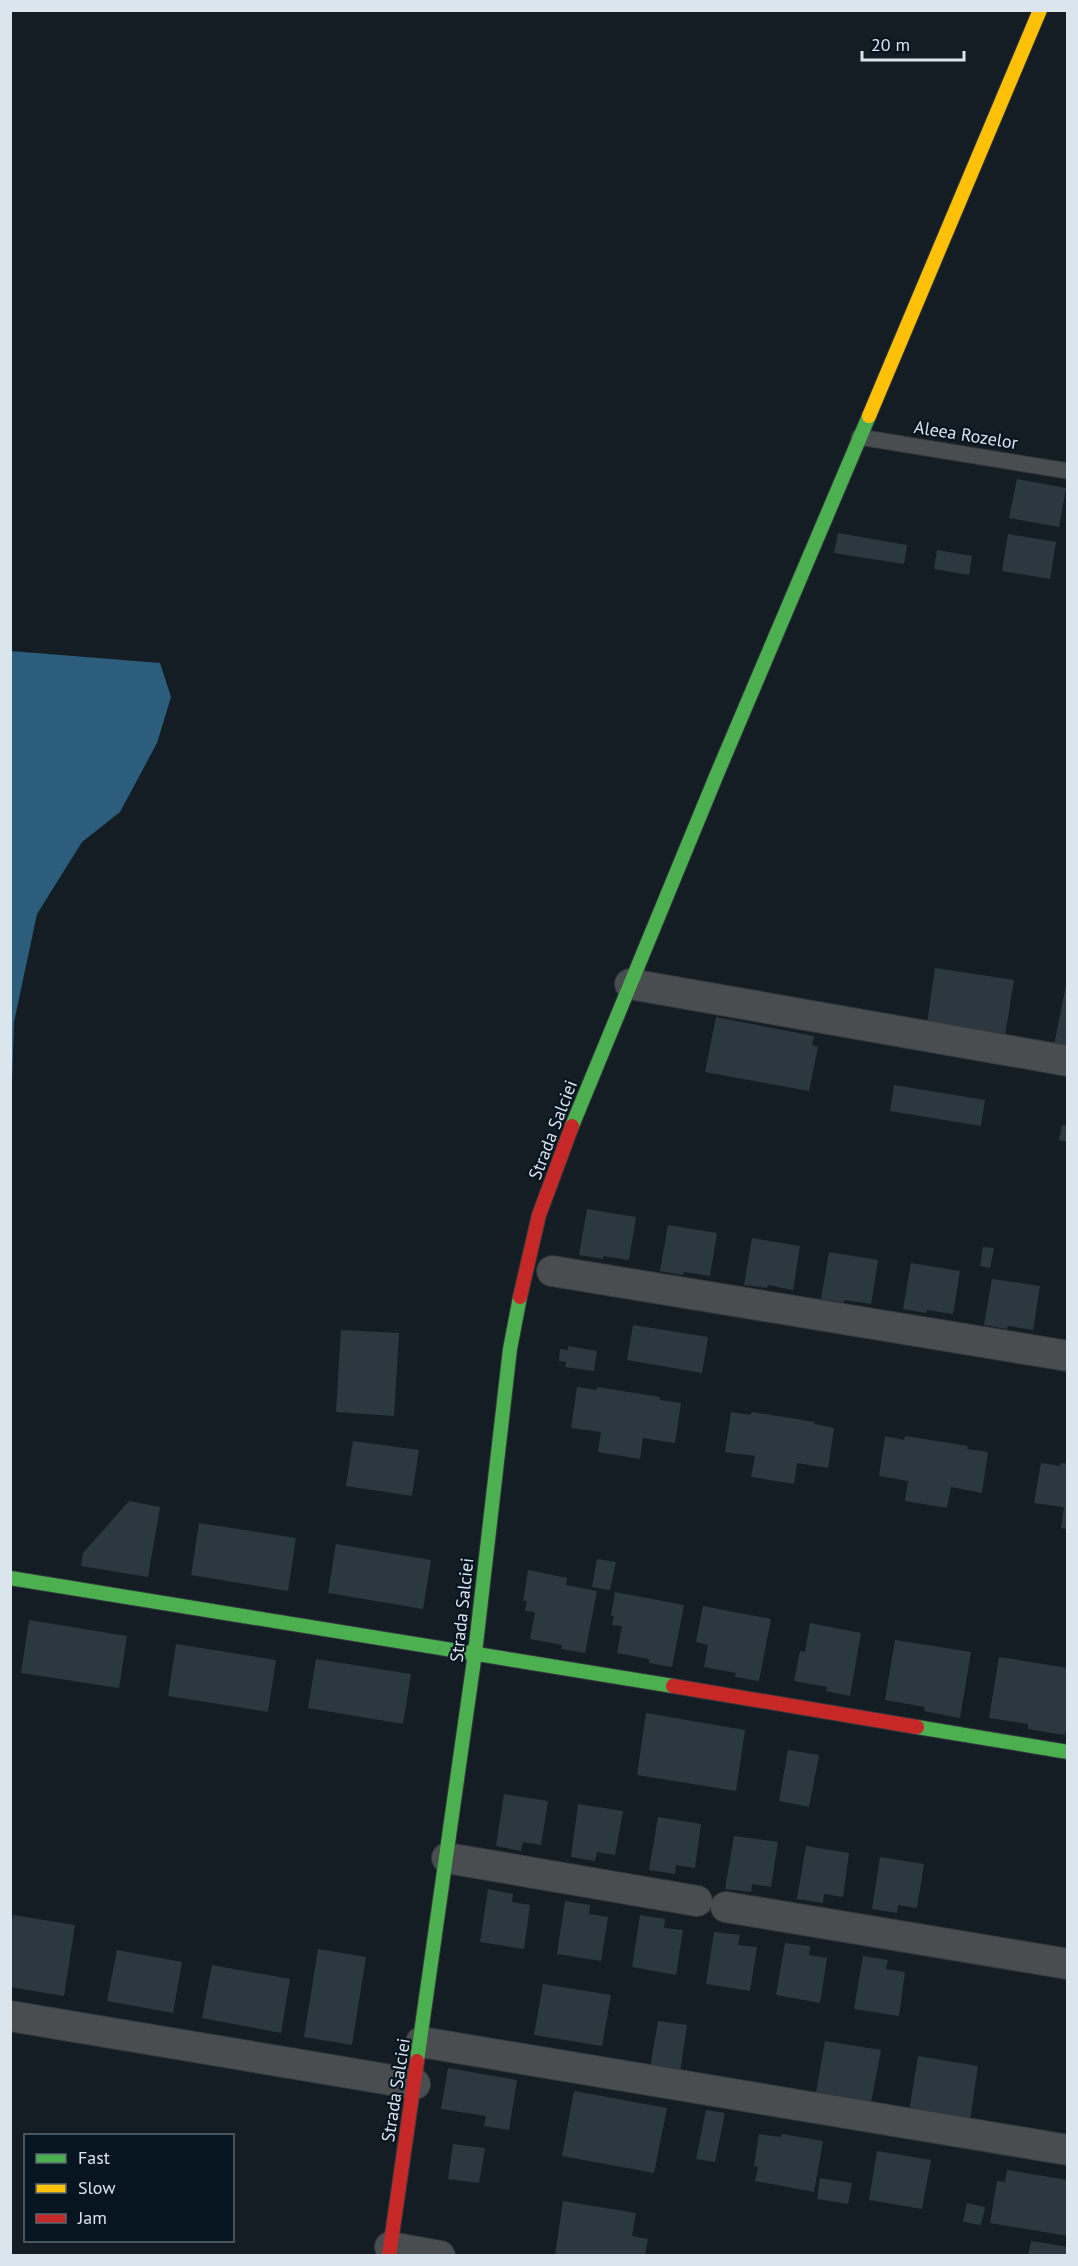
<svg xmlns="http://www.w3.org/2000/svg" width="1078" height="2266" font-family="'PT Sans',sans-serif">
<rect width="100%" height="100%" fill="#141d23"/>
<path fill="#2c5d7c" d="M11,651L160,663L171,697L157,743L120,812L82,842L37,914L14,1022L11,1111Z"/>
<path fill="#2c383f" d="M1017,479L1066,488L1059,527L1009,518Z
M838,533L907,545L904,564L834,553Z
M1008,534L1056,542L1050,579L1002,571Z
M937,550L972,556L969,575L934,569Z
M935,968L1014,980L1005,1036L927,1024Z
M1066,985H1068V1048L1054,1045Z
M716,1017L814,1036L812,1045L818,1047L809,1091L705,1072Z
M894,1085L985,1100L981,1126L890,1111Z
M1062,1125L1068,1126V1142L1059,1140Z
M587,1209L636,1217L629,1260L603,1256V1259L579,1255Z
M668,1225L717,1233L710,1276L684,1272L683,1275L660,1271Z
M752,1238L800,1246L793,1290L768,1285L767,1288L744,1285Z
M983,1247L994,1248L990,1268L980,1266Z
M829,1252L878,1260L871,1304L845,1300L844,1303L821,1299Z
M911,1263L960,1271L953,1314L927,1310L926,1313L903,1309Z
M992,1279L1040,1286L1033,1330L1008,1326L1007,1329L984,1325Z
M633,1325L708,1337L702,1373L627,1360Z
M341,1330L399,1333L394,1416L336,1412Z
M568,1346L597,1351L594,1371L565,1367L566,1362L559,1361L560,1349L568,1350Z
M577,1387L597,1390V1387L660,1397V1400L681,1403L675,1443L643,1438L640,1459L598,1452L601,1432L571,1428Z
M731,1412L750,1415L752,1412L815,1422L814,1424L834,1428L828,1468L797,1463L794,1484L751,1477L755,1456L725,1452Z
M885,1436L904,1440L905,1436L968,1446L967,1449L988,1452L982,1493L951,1487L947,1508L905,1501L908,1481L879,1476Z
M353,1441L419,1450L412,1496L346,1486Z
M1041,1463L1060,1466L1061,1463L1068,1464V1529L1061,1528L1064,1507L1034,1503Z
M129,1501L160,1507L148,1577L81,1566L83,1553Z
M199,1523L296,1538L288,1591L191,1575Z
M336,1544L431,1560L423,1609L328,1593Z
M597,1559L616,1562L610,1590L592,1587Z
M528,1570L567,1578L566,1585L597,1591L585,1653L561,1649L562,1645L530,1639L535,1612L525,1611L527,1601H523Z
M615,1592L684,1605L672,1667L649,1663V1659L617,1653L622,1626L612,1625L614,1616H611Z
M703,1606L771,1619L759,1681L735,1677L736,1673L704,1667L708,1645L696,1642Z
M29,1620L127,1636L119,1688L21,1673Z
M810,1623L861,1633L850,1696L826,1691L827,1687L794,1681L800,1651L805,1652Z
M895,1640L971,1652L960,1718L924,1711L925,1707L885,1700Z
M176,1644L276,1660L268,1712L168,1696Z
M999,1657L1068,1668V1718L1065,1735L1028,1729V1724L989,1718Z
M316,1659L411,1674L403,1724L308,1708Z
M646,1713L745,1730L736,1791L637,1775Z
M788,1750L819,1755L809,1807L779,1801Z
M504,1794L548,1801L541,1845L523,1842L521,1851L496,1846Z
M578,1804L623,1811L615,1855L597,1852L595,1861L571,1857Z
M658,1817L701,1824L695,1868L676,1865L675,1874L649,1870Z
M734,1836L778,1842L771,1887L752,1884L751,1892L725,1889Z
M806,1846L849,1853L843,1897L824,1894L823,1903L797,1899Z
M880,1857L924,1864L917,1908L898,1905L897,1913L872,1909Z
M488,1889L513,1894L512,1902L530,1905L524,1949L480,1942Z
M565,1901L590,1905L589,1914L608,1917L601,1961L557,1954Z
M13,1915L75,1925L64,1996L10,1987V1933Z
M640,1915L665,1919L664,1928L683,1930L676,1975L632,1967Z
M714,1932L740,1935L738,1945L757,1947L750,1991L706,1984Z
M785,1943L810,1946L809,1955L827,1958L820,2003L776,1995Z
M318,1949L366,1957L352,2045L304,2037Z
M117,1950L182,1962L173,2013L107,2001Z
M863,1956L888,1960L886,1969L905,1972L899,2016L854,2009Z
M212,1965L290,1979L281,2033L202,2018Z
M543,1984L611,1995L602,2046L534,2035Z
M658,2021L687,2025L680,2073L650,2068Z
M825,2041L881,2050L871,2103L816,2093Z
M918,2056L978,2066L970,2121L909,2112Z
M448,2068L517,2080L509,2130L484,2126L486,2116L441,2109Z
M574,2091L667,2108L654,2173L562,2156Z
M706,2110L725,2113L715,2162L696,2159Z
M759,2134L781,2137L782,2134L823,2141L814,2192L755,2181L758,2167L754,2166Z
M453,2144L485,2148L479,2183L448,2179Z
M877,2151L931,2160L922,2209L869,2200Z
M1007,2170L1068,2180V2236L990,2223L997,2181L1005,2182Z
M820,2178L852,2183L848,2204L817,2199Z
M563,2201L636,2213L632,2236L648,2239L645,2256H555Z
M967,2203L985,2207L981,2225L963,2222Z
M1031,2241L1068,2247V2256H1028Z"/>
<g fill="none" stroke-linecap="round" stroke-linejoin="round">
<defs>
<path id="lane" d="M859,437L1068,471"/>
<path id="street" d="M630,984L1068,1061
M552,1271L1068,1356
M447,1858L697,1901
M726,1907L1068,1964
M10,2016L415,2084
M421,2042L1068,2150
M390,2247L440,2256"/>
<path id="fast" d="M572,1126L717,774L869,416
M10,1578L673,1686
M917,1727L1068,1752
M417,2061L475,1653L510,1349L520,1297"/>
<path id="slow" d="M869,416L1040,10"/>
<path id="jam" d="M520,1297L539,1215L572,1126
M673,1686L917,1727
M389,2256L417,2061"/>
</defs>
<use href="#lane" stroke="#32383e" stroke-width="17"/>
<use href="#street" stroke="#32383e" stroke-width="32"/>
<use href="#fast" stroke="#32383e" stroke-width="16"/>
<use href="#slow" stroke="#32383e" stroke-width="16"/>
<use href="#jam" stroke="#32383e" stroke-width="16"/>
<use href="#lane" stroke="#4a4d4f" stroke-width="15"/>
<use href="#street" stroke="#4a4d4f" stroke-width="30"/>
<use href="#fast" stroke="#4caf50" stroke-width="14"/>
<use href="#slow" stroke="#ffc107" stroke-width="14"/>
<use href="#jam" stroke="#c62828" stroke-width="14"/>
</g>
<g text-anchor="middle" stroke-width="4.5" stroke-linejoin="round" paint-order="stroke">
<g font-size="18" fill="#dbe5ed" stroke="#06151f">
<text transform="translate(966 435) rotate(9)" y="6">Aleea Rozelor</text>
<text transform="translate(553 1130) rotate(-69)" y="6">Strada Salciei</text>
<text transform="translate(462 1610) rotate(-84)" y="6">Strada Salciei</text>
<text transform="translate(396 2090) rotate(-81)" y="6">Strada Salciei</text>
</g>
</g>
<rect width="1078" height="2266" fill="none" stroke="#dbe5ed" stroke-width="24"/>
<rect x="24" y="2134" width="210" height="108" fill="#06151f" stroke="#5b6871" stroke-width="1.5"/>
<rect x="36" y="2154" width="30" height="9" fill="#4caf50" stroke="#5b6871" stroke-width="1.5"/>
<text x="78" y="2164" font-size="18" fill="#dbe5ed">Fast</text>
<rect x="36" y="2184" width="30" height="9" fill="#ffc107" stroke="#5b6871" stroke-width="1.5"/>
<text x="78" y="2194" font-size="18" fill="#dbe5ed">Slow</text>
<rect x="36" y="2214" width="30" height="9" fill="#c62828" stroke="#5b6871" stroke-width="1.5"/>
<text x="78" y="2224" font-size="18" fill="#dbe5ed">Jam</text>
<path d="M862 51v9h102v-9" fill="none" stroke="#dbe5ed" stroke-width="3"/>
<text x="871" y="51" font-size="18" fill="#dbe5ed" stroke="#06151f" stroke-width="4.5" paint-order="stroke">20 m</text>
</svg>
